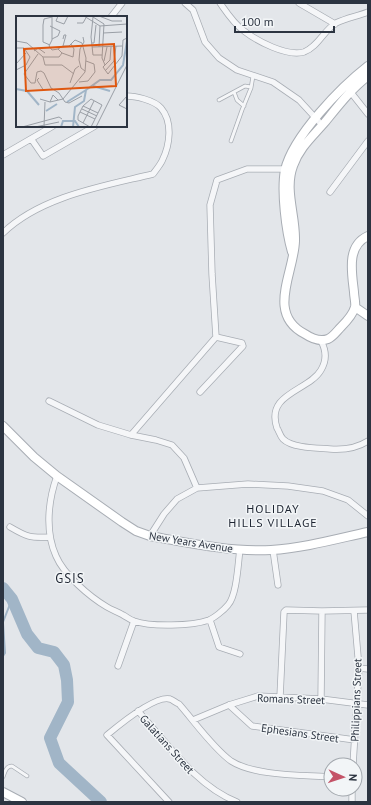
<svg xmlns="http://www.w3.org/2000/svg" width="371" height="805" font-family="'PT Sans',sans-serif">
<rect width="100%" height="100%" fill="#e3e6ea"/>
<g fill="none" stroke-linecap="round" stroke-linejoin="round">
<path stroke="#a1b5c7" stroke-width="2" d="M3,622L12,599
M3,623L5,653L3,656"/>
<path stroke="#a1b5c7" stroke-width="12" d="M3,588L12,599L27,634L38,648L54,652L64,665L67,680L68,702L50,738L59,763L101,802"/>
<defs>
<path id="lane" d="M234,92L237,100L244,106
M219,100L245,86L251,87
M231,141L242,110L251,88L253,76
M3,777C5,772 6,766 12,766L27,776"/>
<path id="street" d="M185,3L193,10L205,42L219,58L237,70L273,82L299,100L322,125
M220,3C227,13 234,24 244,31C257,41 287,57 304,52C318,47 324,30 336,23C346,18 358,16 368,12
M299,3L335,24
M111,17L122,3
M349,90L368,114
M32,140L43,156L95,126
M3,155L53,126
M330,192L368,141
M3,233C41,196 104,186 153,174C156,170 160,165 162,161C170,145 173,122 161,108C154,100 135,96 126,96
M321,341C326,350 327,360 321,370C309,391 265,393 277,428C279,431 280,436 283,439C292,448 317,448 330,449C343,450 357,448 368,441
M200,392L243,346L242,343L216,337
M49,401L98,425L131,435L156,440L172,445L184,458L197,488
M131,435L216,337L212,274L210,205L217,180L247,169H286L289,170
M57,476C48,501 45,531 56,556C64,575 90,597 107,607C112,610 118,612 123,615C127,617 130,620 134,621C151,627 192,626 209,620C214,618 224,610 228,605C237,595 238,563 240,549
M10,527C27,537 30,538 50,537
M150,536L164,514L177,499L197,488L248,484L288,486L323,491L348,500L368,516
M273,550L278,585
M210,620L219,647L240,654
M118,666L134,621
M359,668L368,669
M280,697L284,612L286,610L322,611L368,610
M321,699L322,611
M229,705L252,726L355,740
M138,711C167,743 196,786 237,802
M193,720L229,705L258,696L321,699L368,705
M353,765L359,668L354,611
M352,789V802
M169,802L107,735C119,725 155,695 170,699C173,700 176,703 179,704C194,721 213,748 231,761C254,776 303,775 331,777"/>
<path id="secondary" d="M368,76C351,89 338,106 325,122C313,136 299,148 293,166C284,190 296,216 295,241C294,273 266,314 305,334C311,338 320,342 328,339C333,337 337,331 341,327C346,322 353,314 355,307C356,303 354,297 354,292C352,273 346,246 368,236
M292,252C286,231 281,191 285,170C293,136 341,87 368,66
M355,307L368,316
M3,426L34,457L57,476L122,522L136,531L150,536C189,543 231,552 271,550C304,548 336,539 368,532
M3,792L22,802"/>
</defs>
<use href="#lane" stroke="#a8adb4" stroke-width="4.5"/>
<use href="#street" stroke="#a8adb4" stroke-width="7"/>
<use href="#secondary" stroke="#a8adb4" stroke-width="10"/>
<use href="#lane" stroke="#f5f6f8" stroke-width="3"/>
<use href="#street" stroke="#f5f6f8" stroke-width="5.5"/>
<use href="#secondary" stroke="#fff" stroke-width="8"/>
</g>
<g text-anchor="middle" stroke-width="3" stroke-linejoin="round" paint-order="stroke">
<g font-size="11" fill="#2c3441" stroke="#f2f5f7">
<text transform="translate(191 542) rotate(9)" y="4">New Years Avenue</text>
<text transform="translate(291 699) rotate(2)" y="4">Romans Street</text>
<text transform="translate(356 700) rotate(-88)" y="4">Philippians Street</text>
<text transform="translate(300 733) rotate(8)" y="4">Ephesians Street</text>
<text transform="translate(167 744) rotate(48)" y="4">Galatians Street</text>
</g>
<g font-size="12" letter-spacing="1" fill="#1e2532" stroke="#f2f5f7">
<text x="273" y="513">HOLIDAY<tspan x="273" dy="14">HILLS VILLAGE</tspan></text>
</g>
<g font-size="13" letter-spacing="1" fill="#1e2532" stroke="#f2f5f7">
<text x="70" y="583">GSIS</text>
</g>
</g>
<g transform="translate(16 16)">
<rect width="111" height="111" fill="#e3e6ea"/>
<path fill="none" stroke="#a1b5c7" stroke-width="2" d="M77,70L94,75M0,73L11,75L23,89M51,86L70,74M30,95L41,88M45,111L47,105H59L63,111M57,111L59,91L68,85L70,74L84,64H95L107,49L111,25"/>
<path fill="none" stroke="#9a9fa6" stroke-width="1" d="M36,0V24L33,30L36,34L42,33M42,0L40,5L48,8L52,0M68,0L84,10L111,8M83,0L96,5H106M77,1L88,8L86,42L89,49M77,1L75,21L77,39H86M61,7H67L71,0M34,10L44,15L42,20L36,23M87,17L106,16M67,21L68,26L64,33L63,44L65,52L69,55M0,25L11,27L27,41H43L46,37L42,33M76,27H78L80,9M34,29L27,26V9L28,3L36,1M47,30L50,19H48L47,23M76,31L106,30M83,31L84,10M95,31L94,44L87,51L92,58L106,40L107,24L111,22M0,32H8L14,41L10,49L0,54M18,35L22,32L29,37M46,37L57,41L58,33L55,28M22,38L8,58L15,67H19L21,56L25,55L28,57L35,72L43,77L49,86L53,87L66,80M27,41L29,49H46L58,58M88,45L91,31M0,48L10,37M89,55L98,45L100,30M23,62L21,64L28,75M63,66L72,65L79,56L78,48L70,45M54,67L59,53L63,50M111,80L103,89L111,93M24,83L34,86L47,83L69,56L70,42L66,27L59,24L53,30H47L42,33M34,86L37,79L42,84M67,90L82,97M66,93L81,100M64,96L79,103M67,107L78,85M6,111L43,101L46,103M19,111L43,106M28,111L29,86M74,111L62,104V100L67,90L75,83L86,89L75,111M80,111L111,49"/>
<path fill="#df570f" fill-opacity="0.15" stroke="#df570f" stroke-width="2" d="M98,28L100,70L10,75L8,33Z"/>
<rect width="111" height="111" fill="none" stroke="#2c3441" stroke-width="2"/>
</g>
<rect width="371" height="805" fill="none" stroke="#2c3441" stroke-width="8"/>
<g transform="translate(343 777) rotate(93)"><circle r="19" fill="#f2f5f7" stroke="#a3a8ae"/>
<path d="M0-3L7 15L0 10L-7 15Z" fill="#c45368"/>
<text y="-6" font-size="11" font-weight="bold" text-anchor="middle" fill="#2c3441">N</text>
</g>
<path d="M235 26v6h99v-6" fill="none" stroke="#2c3441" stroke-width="2"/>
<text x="241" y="26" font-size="12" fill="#2c3441" stroke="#f2f5f7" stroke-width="3" paint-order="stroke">100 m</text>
</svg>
